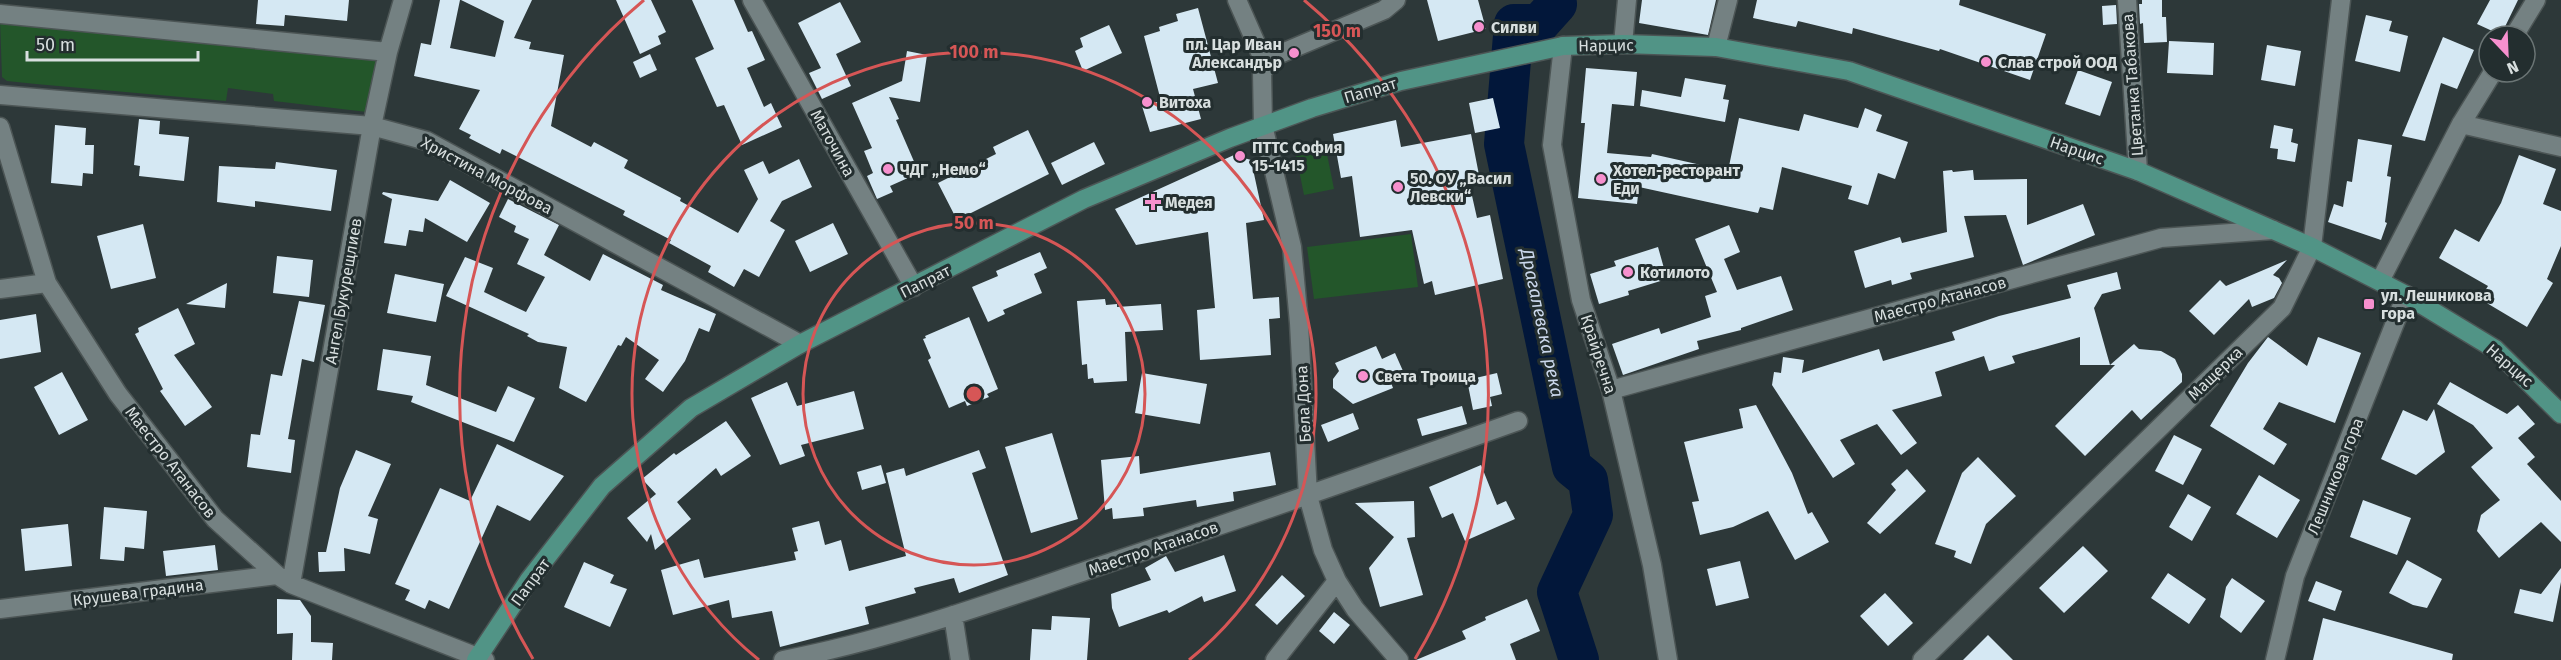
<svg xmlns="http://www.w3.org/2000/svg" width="2561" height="660" font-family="'Fira Sans',sans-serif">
<rect width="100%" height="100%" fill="#2d3839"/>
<path fill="#23562a" d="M0,20L380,57L367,112L274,101L273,94L228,88L226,101L36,84L7,81L2,77Z
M1326,149L1334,189L1304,195L1296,155Z
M1411,234L1418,287L1314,299L1307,247Z"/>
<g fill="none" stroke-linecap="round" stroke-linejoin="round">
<path stroke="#02173a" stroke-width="40" d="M1555,0L1557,4L1539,24H1514L1504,144L1572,467L1588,480L1593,515L1557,592L1579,660"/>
</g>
<path fill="#d5e8f3" d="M258,0H349L347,21L285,15L284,26L256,24Z
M440,0H460L450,48L495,57L504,21L461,0H532L514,38L531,42L529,49L564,55L551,126L591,147L594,142L628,160L624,168L681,198L680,201L738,233L758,199L744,170L763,161L769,174L799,159L812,187L782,201L770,221L785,230L759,277L744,269L734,287L708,272L711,266L669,243L671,240L623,215L625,211L502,149L500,154L469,138L471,135L459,129L480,90L414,76L421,43L431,45Z
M616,0H651L666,32L658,36L661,44L640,54Z
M692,0H734L748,32L752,31L765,60L747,68L764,107L771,103L782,127L742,145L724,105L717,107L695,58L714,49Z
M1427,0H1478L1486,29L1438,41Z
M1642,0H1716L1708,35L1639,23Z
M1757,0H1960L1959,5L2046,34L2030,80L1940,49L1939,51L1853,28L1852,34L1798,21L1796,27L1753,18Z
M2142,0H2162V17H2166L2167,42L2144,43L2143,23L2140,24L2139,4H2142Z
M2490,0H2518L2501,35L2477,24Z
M840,2L861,42L836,54L851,86L822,99L809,73L821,68L798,23Z
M2116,5L2117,24L2103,25L2102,6Z
M1198,8L1218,83L1193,89L1201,119L1150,132L1142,106L1161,101L1144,36L1160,31L1159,27L1178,21L1176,14Z
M2366,15L2392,21L2389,31L2408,36L2400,72L2355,61Z
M1109,25L1122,53L1083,71L1075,51L1083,47L1080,38Z
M2443,37L2474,50L2457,89L2441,83L2425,141L2402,136Z
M2169,41L2214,43L2213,75L2167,73Z
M2267,45L2301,51L2295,86L2261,80Z
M907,51L927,55L920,102L889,97L899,119L896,120L919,173L890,186L893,192L877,199L867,176L873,173L864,151L872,148L852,103L902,81Z
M650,54L657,70L640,78L633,62Z
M1586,68L1637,72L1634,106L1612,104L1607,153L1651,157L1652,154L1728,171L1739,118L1799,131L1804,114L1858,128L1865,108L1882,115L1876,131L1908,142L1895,179L1878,173L1868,205L1848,199L1852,186L1782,167L1773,210L1760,207L1758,213L1639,187L1637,204L1578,198L1585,123H1581Z
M2078,70L2112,82L2100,116L2065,104Z
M1685,78L1726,85L1723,99L1729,100L1725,122L1640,106L1642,90L1681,97Z
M1493,98L1500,128L1475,133L1469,103Z
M139,119L160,121L159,134L189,137L184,181L139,176L140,166L134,165Z
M1396,120L1401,147L1471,134L1479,175L1468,178L1477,218L1490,215L1503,279L1435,295L1432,281L1424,284L1412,230L1360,237L1352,176L1341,178L1333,134Z
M55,125L86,128L85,145H94L93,174L83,173L82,186L51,183Z
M2274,125L2293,129L2291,142L2298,144L2295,162L2277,159L2278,149L2270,148Z
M1028,130L1049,174L957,220L938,183L996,154L993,147Z
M2358,139L2392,145L2387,176L2391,177L2385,222L2387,223L2381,240L2328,222L2334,204L2343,207L2347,181L2352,182Z
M1094,142L1105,164L1062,185L1051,163Z
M1234,155L1251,160L1264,220L1246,223L1253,299L1279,297L1280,318L1269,319L1271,355L1200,360L1197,310L1215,308L1208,232L1136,245L1115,209Z
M2519,155L2556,169L2543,204L2561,211V246L2547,279L2553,283L2527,327L2480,299L2488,286L2439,258L2455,229L2479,242L2501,203Z
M276,162L337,170L331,211L255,201V207L217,202L219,166L275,169Z
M1952,170L1953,172L1973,170L1974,180L2027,179V225L2083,204L2095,235L2023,265L2006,215L1964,216L1974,257L1910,273L1912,279L1892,285L1891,280L1865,288L1854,251L1900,237L1902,243L1947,232L1943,171Z
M450,180L490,203L467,242L425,218L423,232L409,230L406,246L384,243L392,199L382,194L383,192L438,201Z
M508,199L559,225L544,255L590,281L603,254L663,285L661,290L716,314L709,332L699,328L685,361L663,392L645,379L659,360L626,337L621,346L618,345L586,402L559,388L567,347L538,342L527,336L529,334L446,296L465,257L493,268L484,292L526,312L545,277L517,264L529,239L514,232L516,226L499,217Z
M833,223L848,254L810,272L795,241Z
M143,224L156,278L111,289L97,236Z
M1729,225L1740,252L1724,259L1737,290L1781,276L1793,310L1741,328V330L1697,341L1699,349L1623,375L1612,344L1659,328L1661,334L1711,317L1705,296L1717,292L1695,239Z
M1658,247L1667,279L1628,291L1629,295L1599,304L1590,274L1616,266L1614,261Z
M1040,252L1047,268L1034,274L1042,293L1003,310L1005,314L988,322L972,287L998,276L996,271Z
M277,256L313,260L309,297L273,293Z
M2287,260L2273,275L2279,278L2282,283L2274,298L2252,307L2249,299L2214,335L2189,311L2220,280L2226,286Z
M2117,272L2121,289L2102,294L2094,308L2110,365H2080V337L2012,356L2015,363L1989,371L1984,356L1935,372L1942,396L1892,410L1917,443L1901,455L1877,424L1840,440L1855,464L1833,478L1772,385L1774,372L1781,373L1783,357L1804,360L1802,373L1879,349L1883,361L1955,340L1952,332L1999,316L2071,298L2067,285Z
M395,274L444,284L436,322L387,313Z
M227,283L225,308L186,304Z
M1105,299L1106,305L1117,304V307L1161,304L1163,330L1125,332L1127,381L1094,383L1093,378L1088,379L1087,364L1082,365L1077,301Z
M299,301L325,305L314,362L302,359L288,439L295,440L291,473L247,467L251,434L260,435L271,374L282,376Z
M178,308L195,344L174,355L212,407L185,426L160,391L163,389L135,334L139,332L138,328Z
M36,314L41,352L0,359V320Z
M969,317L998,389L987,394L989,397L967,406L965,401L949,408L928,360L931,358L923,339L926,338L925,336Z
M2268,337L2307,366L2318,337L2361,353L2335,423L2279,402L2263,429L2287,444L2274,465L2210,426L2248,363Z
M2134,344L2139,349L2161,351L2175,359L2182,374V382L2141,420L2132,410L2085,456L2055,426L2115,365H2110Z
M1376,346L1382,359L1395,353L1403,371L1389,377L1393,388L1353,404L1333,388V379L1339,371L1335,363Z
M383,349L431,356L426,385L496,412L508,386L535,398L514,442L411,402L413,396L377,390Z
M62,372L88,420L59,435L34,387Z
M1142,373L1207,384L1200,424L1135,413Z
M1497,373L1502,394L1490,397L1492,406L1473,410L1467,380Z
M787,382L797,406L854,391L864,429L801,445L805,456L780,465L751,398Z
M2450,382L2507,414L2518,405L2535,424L2518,438L2535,457L2527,464L2561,501V542L2541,522L2499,558L2477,531L2481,515L2500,500L2471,467L2493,448L2473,425L2437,404Z
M1756,405L1792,473L1808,514L1812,512L1829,542L1795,560L1768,511L1733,527L1700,535L1692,502L1699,501L1684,442L1743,428L1739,409Z
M1462,406L1467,424L1422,436L1417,419Z
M2434,409L2445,452L2416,475L2381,459L2403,410L2427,421Z
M1353,413L1359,429L1328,442L1321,425Z
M726,421L751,456L721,476L716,468L677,502L691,519L655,550L651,534L647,542L627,518L656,494L642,479L674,453L676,455Z
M1052,433L1078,519L1031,533L1005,447Z
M2174,435L2202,449L2183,485L2155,471Z
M497,444L564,476L530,521L497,505L449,609L429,600L425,609L405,600L410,590L395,584L440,488L470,501Z
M356,450L391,464L368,516L378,519L370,554L344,548L345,571L319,572L318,552H326L340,488Z
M979,450L986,468L972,473L1008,575L959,593L954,578L914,588L916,593L865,607L869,624L780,647L772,611L732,618L729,600L673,615L661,570L699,559L704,578L796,560L794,552L798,551L792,528L819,521L825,545L841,540L849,571L906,556L886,473L904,468L906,476Z
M1270,452L1276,485L1233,492L1234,501L1197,507L1196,500L1143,508L1144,516L1113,519L1112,508L1105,510L1101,460L1139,456L1140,474Z
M1978,457L2016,496L1986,524L1971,564L1954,557L1956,551L1935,544L1962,473Z
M881,465L886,483L862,490L857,472Z
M1481,465L1497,505L1506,501L1515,519L1465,541L1453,513L1442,518L1429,487Z
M1907,469L1926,491L1880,534L1867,523L1896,490L1891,484Z
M2259,475L2300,500L2277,538L2236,514Z
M2188,494L2211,507L2192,541L2169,527Z
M2363,500L2411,518L2397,555L2350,537Z
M1414,501L1415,537L1407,538L1423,595L1380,607L1369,568L1394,537L1355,503Z
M104,507L147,511L144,549L125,547L124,561L100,559Z
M68,524L72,566L25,571L21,529Z
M215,545L218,570L166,576L163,551Z
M2083,546L2108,571L2064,613L2039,588Z
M1224,555L1236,591L1204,602L1202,596L1169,613L1167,610L1119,627L1112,608L1111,594L1151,580L1145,568L1166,556L1175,572Z
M2407,560L2442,579L2427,608L2413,605L2389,593Z
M1740,561L1749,598L1716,606L1707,569Z
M584,562L614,575L610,583L627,589L610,627L564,607Z
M2561,568V582L2553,622L2514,613L2520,589L2541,594Z
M2168,573L2206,599L2189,624L2151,598Z
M1282,575L1305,596L1277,625L1255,605Z
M2232,578L2265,601L2241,633L2220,617L2226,587Z
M2316,581L2342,591L2335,611L2308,601Z
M1885,593L1913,623L1888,646L1860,616Z
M277,599L300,600L311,616V642L333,643L332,660H292L293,633L277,634Z
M1527,599L1540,631L1510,644L1516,660H1416L1466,639L1462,631L1486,620L1485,617Z
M1334,612L1350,625L1334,644L1319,631Z
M1052,616L1090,618L1087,660H1030L1032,629L1051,630Z
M2323,618L2453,654L2452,660H2313Z
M1988,635L2013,660H1963Z"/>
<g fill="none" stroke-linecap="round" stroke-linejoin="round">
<defs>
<path id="minor" d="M752,0L914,287
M1237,0L1266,66
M1396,0L1384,10L1275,56L1262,72L1263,125L1292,247L1299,323L1308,496L1323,550L1337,581L1355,609L1399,660
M2127,0L2138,171
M0,14L388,52
M2514,36L2536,0
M1623,44L1627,0
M1563,46L1552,145L1581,300L1611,390L1652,565L1668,660
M1716,47L1728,0
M0,95L372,126L427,141L800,344
M2461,124L2561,147
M0,127L47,283L118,394L215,519L277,575L291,584L485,660
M2380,281L2461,124L2493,72
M0,289L47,283
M1611,390L2161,238L2273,230
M291,584L372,126L388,52L403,0
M0,609L277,575
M953,615L960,660
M783,660C888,640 988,604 1088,570C1232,522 1375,472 1518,421
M1275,660L1337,581
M1922,660L2282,308L2312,247L2341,0
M2275,660L2295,576L2406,295"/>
<path id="major" d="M476,660L529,580L602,486L691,408L800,344L1084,199L1230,138L1312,108L1401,81L1563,46L1623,44L1716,47L1849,71L2138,171L2312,247L2406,295L2495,349L2561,414"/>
</defs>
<use href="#minor" stroke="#4c5555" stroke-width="21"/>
<use href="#major" stroke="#4c5555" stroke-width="21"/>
<use href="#minor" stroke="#748182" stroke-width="18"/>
<use href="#major" stroke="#519486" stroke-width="18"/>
</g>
<g fill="none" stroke="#d65656" stroke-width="3">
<circle cx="974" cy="394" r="171"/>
<path d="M759 660A342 342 0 1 1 1189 660"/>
<path d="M533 659A514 514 0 0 1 644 0M1304 0A514 514 0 0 1 1415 659"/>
</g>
<g fill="#f790ce" stroke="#232e2f" stroke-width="2">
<circle cx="1479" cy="27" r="6"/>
<circle cx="1294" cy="53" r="6"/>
<circle cx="1986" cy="62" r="6"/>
<circle cx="1147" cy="102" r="6"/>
<circle cx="1240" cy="156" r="6"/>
<circle cx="888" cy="169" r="6"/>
<circle cx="1601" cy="179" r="6"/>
<circle cx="1398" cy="187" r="6"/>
<path d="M1150 193h6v6h6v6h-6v6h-6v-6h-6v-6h6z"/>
<circle cx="1628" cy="272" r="6"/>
<rect x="2363" y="298" width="12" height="12" rx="3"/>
<circle cx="1363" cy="376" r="6"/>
</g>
<g text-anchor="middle" stroke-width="6" stroke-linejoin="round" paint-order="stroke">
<g font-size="16" font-weight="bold" fill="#d8dfdf" stroke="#232e2f" text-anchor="start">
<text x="1491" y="33">Силви</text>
<text x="1282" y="50" text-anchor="end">пл. Цар Иван<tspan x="1282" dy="18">Александър</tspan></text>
<text x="1998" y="68">Слав строй ООД</text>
<text x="1159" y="108">Витоха</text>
<text x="1252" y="153">ПТТС София<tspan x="1252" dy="18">15-1415</tspan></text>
<text x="900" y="175">ЧДГ „Немо“</text>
<text x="1613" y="176">Хотел-ресторант<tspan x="1613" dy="18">Еди</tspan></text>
<text x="1410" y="184">50. ОУ „Васил<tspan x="1410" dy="18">Левски“</tspan></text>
<text x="1165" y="208">Медея</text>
<text x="1640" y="278">Котилото</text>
<text x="2381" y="301">ул. Лешникова<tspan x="2381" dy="18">гора</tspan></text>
<text x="1375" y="382">Света Троица</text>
</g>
<g font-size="16" fill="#d8dfdf" stroke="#232e2f">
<text transform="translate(1606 45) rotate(-1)" y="6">Нарцис</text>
<text transform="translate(2132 85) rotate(-94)" y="6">Цветанка Табакова</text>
<text transform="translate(1370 90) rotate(-17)" y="6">Папрат</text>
<text transform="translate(833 143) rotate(61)" y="6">Маточина</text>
<text transform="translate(2077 150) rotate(19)" y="6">Нарцис</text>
<text transform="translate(487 175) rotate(28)" y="6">Христина Морфова</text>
<text transform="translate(925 281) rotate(-27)" y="6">Папрат</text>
<text transform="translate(343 291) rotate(-80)" y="6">Ангел Букурещлиев</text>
<text transform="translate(1940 299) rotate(-15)" y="6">Маестро Атанасов</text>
<text transform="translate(1599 354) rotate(72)" y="6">Крайречна</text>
<text transform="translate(2510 365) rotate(41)" y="6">Нарцис</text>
<text transform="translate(2215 373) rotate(-44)" y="6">Мащерка</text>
<text transform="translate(1303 404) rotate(-93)" y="6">Бела Дона</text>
<text transform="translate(171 462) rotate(52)" y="6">Маестро Атанасов</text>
<text transform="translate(2335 476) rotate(-68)" y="6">Лешникова гора</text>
<text transform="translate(1153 548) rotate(-19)" y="6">Маестро Атанасов</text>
<text transform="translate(530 582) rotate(-54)" y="6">Папрат</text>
<text transform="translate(138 592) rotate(-7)" y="6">Крушева градина</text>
</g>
<g font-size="18" font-style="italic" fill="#cbd8ec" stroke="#232e2f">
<text transform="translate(1542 323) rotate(78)" y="6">Драгалевска река</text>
</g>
</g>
<circle cx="974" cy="394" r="9" fill="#d65656" stroke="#232e2f" stroke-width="3"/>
<g font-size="18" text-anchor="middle" font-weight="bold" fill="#d65656" stroke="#232e2f" stroke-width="6" stroke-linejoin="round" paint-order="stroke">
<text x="1337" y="37">150 m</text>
<text x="974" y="58">100 m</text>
<text x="974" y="229">50 m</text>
</g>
<g transform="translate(2507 54) rotate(157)"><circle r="28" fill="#232e2f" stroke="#6b7575" stroke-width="1.5"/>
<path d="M0-4.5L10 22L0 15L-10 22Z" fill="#f790ce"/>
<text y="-9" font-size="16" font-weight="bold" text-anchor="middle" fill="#d8dfdf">N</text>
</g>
<path d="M27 51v9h171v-9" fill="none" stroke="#d8dfdf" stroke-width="3"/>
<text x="36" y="51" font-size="18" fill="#d8dfdf" stroke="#232e2f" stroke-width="4.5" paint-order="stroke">50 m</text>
</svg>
